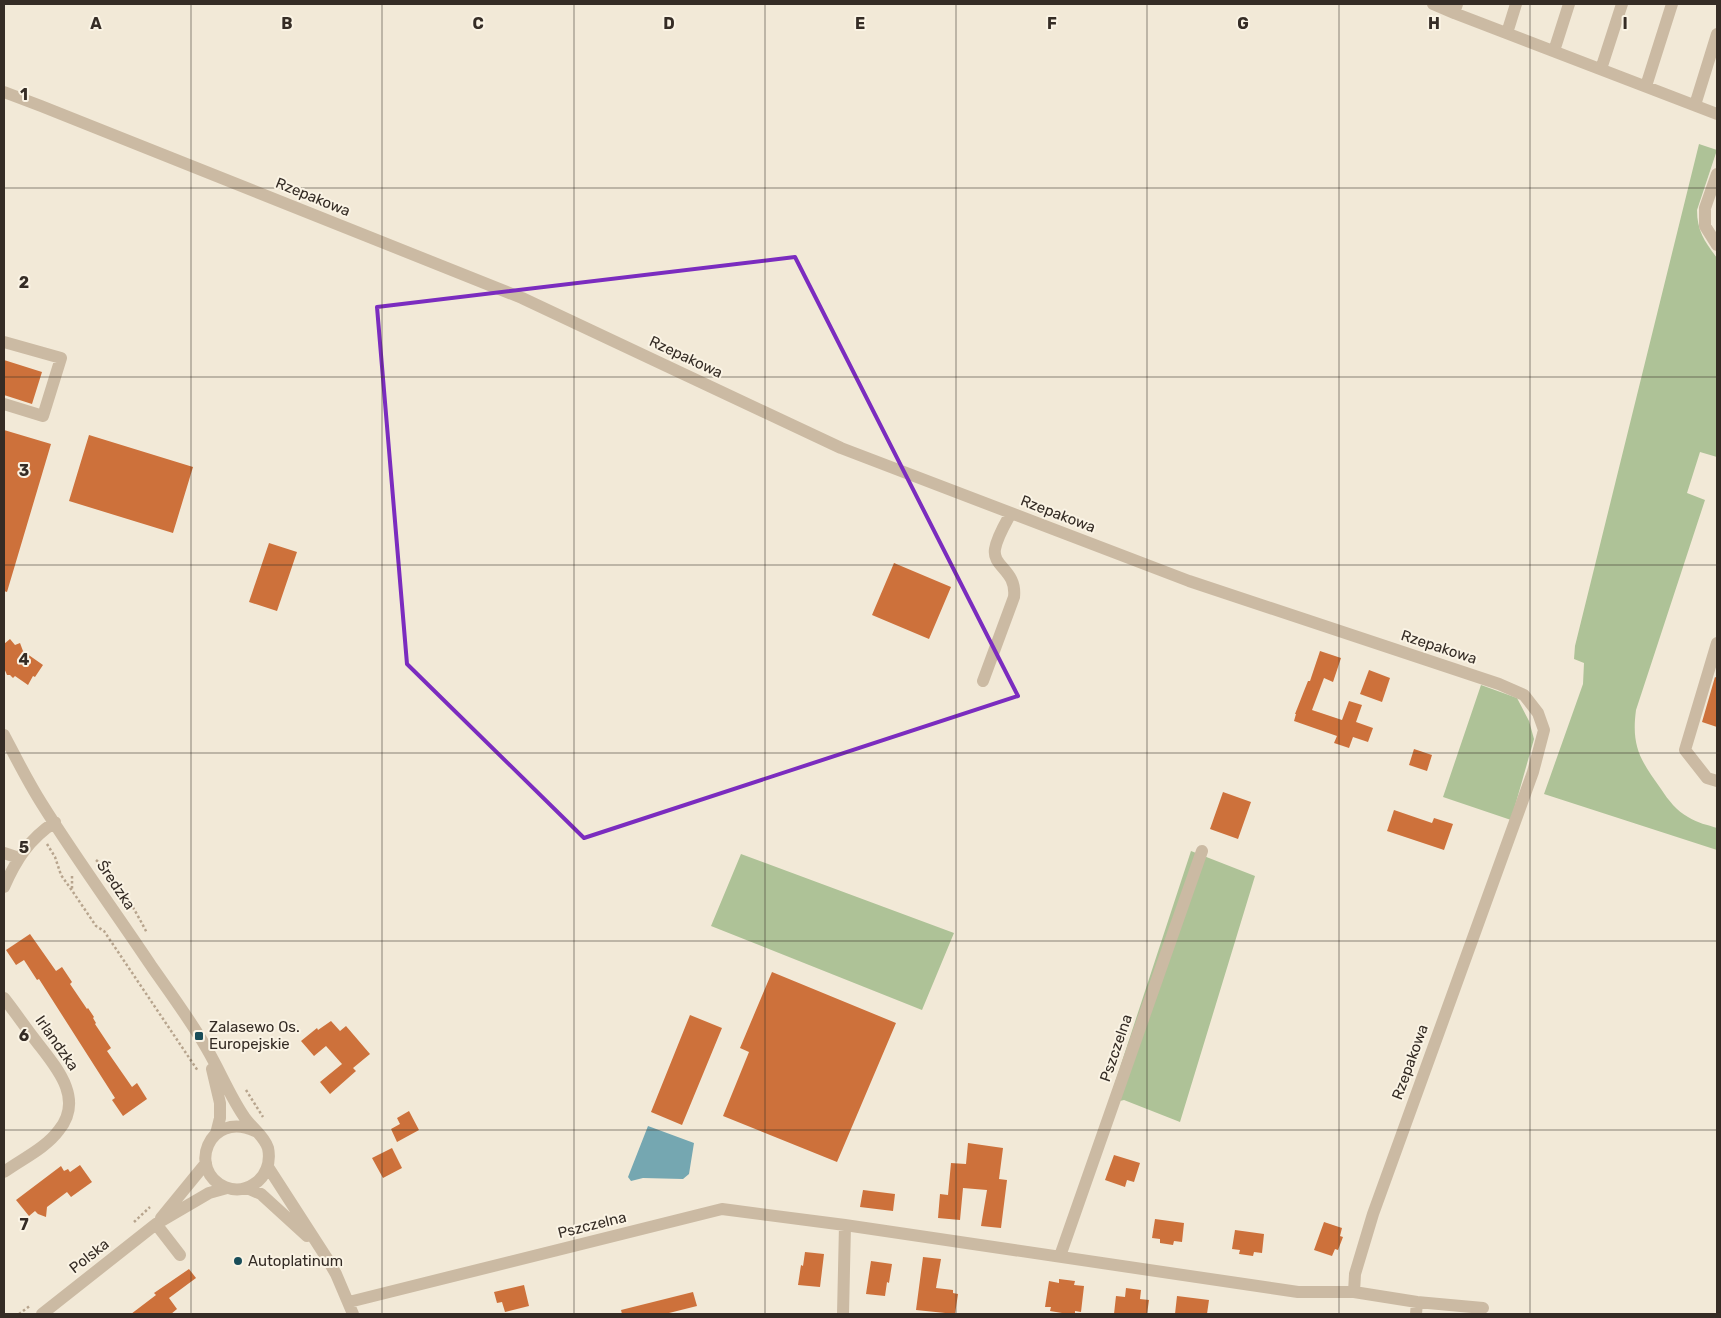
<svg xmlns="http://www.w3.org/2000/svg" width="1721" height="1318" font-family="Rubik,sans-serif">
<rect width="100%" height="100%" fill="#f2e9d7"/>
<path fill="#aec297" d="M1699,144L1717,150L1697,210C1697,231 1705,242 1717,258V457L1700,452L1687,493L1705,500L1636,710C1631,747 1641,761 1661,789C1668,800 1677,811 1688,817C1697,823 1708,825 1717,828V850L1544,794L1583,684L1584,663L1574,659L1575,646Z
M1481,685L1517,698L1529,721L1534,739L1511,820L1443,797Z
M1191,851L1255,876L1180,1122L1124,1100L1108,1104Z
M741,854L954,933L922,1010L711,926Z"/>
<path fill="#75a7b1" d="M648,1126L694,1143L689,1174L683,1179L643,1178L631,1181L628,1177Z"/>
<path fill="#cd713b" d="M4,360L42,372L32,404L4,395Z
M4,430L51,444L7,592L4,591Z
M89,435L193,467L173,533L69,501Z
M269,543L297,552L277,611L249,602Z
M894,563L951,587L929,639L872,615Z
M10,639L15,645L20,643L23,651L43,665L35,677L33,676L28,685L15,676L13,678L10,675H7L4,668V644Z
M1320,651L1341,658L1333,682L1324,678L1312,710L1342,720L1349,701L1362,705L1356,722L1373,728L1368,742L1353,737L1349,748L1334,743L1337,736L1294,721L1296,714H1295L1304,691L1308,681H1310Z
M1369,670L1390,678L1382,702L1360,694Z
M1715,677L1717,678V727L1702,722Z
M1414,749L1432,755L1427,771L1409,765Z
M1223,792L1251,802L1238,839L1210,829Z
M1394,810L1432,823L1434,818L1453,824L1444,850L1387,831Z
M30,934L56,971L62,967L72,982L70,984L87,1009L88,1008L94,1017L93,1018L96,1023L95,1024L111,1048L107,1051L132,1087L137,1083L147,1099L123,1116L112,1100L115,1098L39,979L37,980L24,960L16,965L6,950Z
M772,972L896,1023L837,1162L723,1116L749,1052L740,1048Z
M690,1015L722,1028L682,1125L651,1112Z
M331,1021L340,1031L346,1026L370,1054L353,1068L356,1071L330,1094L320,1082L342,1064L326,1046L314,1056L301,1041L317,1028L318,1030Z
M409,1111L419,1130L397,1142L391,1129L400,1124L397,1118Z
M968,1143L1003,1148L999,1179L1007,1180L1001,1228L981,1226L987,1190L963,1188L960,1220L938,1218L940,1194L948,1195L951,1163L966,1164Z
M392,1148L402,1168L383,1178L372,1158Z
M1114,1155L1140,1163L1134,1182L1127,1180L1125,1187L1105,1180Z
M80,1165L92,1182L71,1197L67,1192L47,1207L46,1217L38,1214L35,1211L29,1216L16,1200L61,1166L64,1171L68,1169L70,1172Z
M863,1190L895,1194L893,1211L860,1207Z
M1155,1219L1184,1223L1182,1242L1174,1241L1173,1245L1160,1243V1239L1152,1238Z
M1324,1222L1342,1228L1340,1236L1343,1237L1338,1250L1335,1249L1332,1256L1314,1250Z
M1235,1230L1264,1234L1262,1253L1254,1252L1253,1256L1239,1254L1240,1250L1232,1249Z
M805,1252L824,1254L820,1287L798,1285L801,1265L803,1266Z
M923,1257L941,1259L936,1288L953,1290V1293L958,1294L955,1314L916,1310Z
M871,1261L892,1264L889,1283L887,1282L885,1296L866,1294Z
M189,1269L196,1278L169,1298L177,1309L171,1314H131L156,1295L154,1293Z
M1059,1279L1075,1281L1074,1285L1084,1286L1081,1312L1075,1311V1314L1062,1313L1050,1311L1051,1307H1045L1049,1281L1059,1283Z
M524,1285L529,1306L505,1312L502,1302L497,1303L494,1292Z
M1126,1288L1141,1290L1140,1299L1149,1300L1147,1314H1114L1116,1296L1125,1297Z
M693,1292L697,1306L665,1314H622L621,1310Z
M1177,1296L1209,1300L1207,1314H1175Z"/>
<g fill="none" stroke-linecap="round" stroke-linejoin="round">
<path stroke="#b7a48d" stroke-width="2.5" stroke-dasharray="2.5 2.5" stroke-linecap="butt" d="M47,844L55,857L61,875L73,892L96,926L104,931L198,1071
M96,860C118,879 134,908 147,933
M72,876V890
M246,1090L263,1117
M134,1222L150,1207
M19,1314L31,1305"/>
<path stroke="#cbbaa3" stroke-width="12" d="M1433,4L1454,13L1457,4
M1454,13L1717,114
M1507,33L1516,4
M1554,51L1569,4
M1601,69L1622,4
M1646,86L1672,4
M4,92L41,106L522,298L841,448L1189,581L1499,684L1524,695L1538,713L1544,730L1533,772L1373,1214L1355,1274L1354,1292
M1695,105L1717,34
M1717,174L1705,208V226L1717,245
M4,342L61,358L43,416L4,404
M1717,643L1685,750L1707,778L1717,781
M983,681L1014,597C1017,570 992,567 995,549C997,537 1005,524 1011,513
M4,735C16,758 28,782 42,804C77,860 116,913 152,967C171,994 191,1021 207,1049C220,1071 229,1094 243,1115C250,1127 264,1135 268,1148C271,1162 266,1177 254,1184C245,1190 235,1191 225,1187C187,1171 208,1110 255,1131
M4,853L19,858
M4,887C16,860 29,839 55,822
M4,998C15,1012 25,1027 36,1041C55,1066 85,1098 59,1130C46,1148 22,1159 4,1172
M212,1069L220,1103V1118L216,1134
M268,1167L328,1260L336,1274L353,1314
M247,1188L261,1194L307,1236
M161,1218L206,1163
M156,1224L180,1255
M1060,1256L1202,851
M349,1302L722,1209L845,1225L1298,1292H1354L1417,1302L1483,1308
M42,1314L156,1224L209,1193L227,1188
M843,1314L845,1225
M1416,1314L1417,1302"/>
</g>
<path fill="none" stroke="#7b2cbf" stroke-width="4" stroke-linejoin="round" d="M795,257L1018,696L584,838L407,664L377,307Z"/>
<path fill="none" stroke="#352c25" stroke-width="1" stroke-opacity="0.55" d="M191,4V1314M382,4V1314M574,4V1314M765,4V1314M956,4V1314M1147,4V1314M1339,4V1314M1530,4V1314M4,188H1717M4,377H1717M4,565H1717M4,753H1717M4,941H1717M4,1130H1717"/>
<g fill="#194d59" stroke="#faf3e4" stroke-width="2">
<rect x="194" y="1031" width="10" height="10" rx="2.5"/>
<circle cx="238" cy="1261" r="5"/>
</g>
<g text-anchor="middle" stroke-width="4" stroke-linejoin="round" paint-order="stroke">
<g font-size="15" fill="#352c25" stroke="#faf3e4">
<text transform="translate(313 197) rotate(22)" y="5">Rzepakowa</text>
<text transform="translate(686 357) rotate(25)" y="5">Rzepakowa</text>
<text transform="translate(1058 514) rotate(21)" y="5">Rzepakowa</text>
<text transform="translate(1439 647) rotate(18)" y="5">Rzepakowa</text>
<text transform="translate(116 885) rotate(56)" y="5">Średzka</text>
<text transform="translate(57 1043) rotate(55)" y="5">Irlandzka</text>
<text transform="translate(1116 1048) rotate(-71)" y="5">Pszczelna</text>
<text transform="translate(1410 1062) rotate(-70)" y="5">Rzepakowa</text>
<text transform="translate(592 1225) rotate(-14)" y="5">Pszczelna</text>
<text transform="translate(89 1256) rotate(-38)" y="5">Polska</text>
</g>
<g font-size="15" fill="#352c25" stroke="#faf3e4" text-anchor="start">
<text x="209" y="1032">Zalasewo Os.<tspan x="209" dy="17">Europejskie</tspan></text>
<text x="248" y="1266">Autoplatinum</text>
</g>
</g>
<g font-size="16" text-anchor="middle" font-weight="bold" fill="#352c25" stroke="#faf3e4" stroke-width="4" stroke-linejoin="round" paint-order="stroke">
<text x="96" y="29">A</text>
<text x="287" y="29">B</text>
<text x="478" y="29">C</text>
<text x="669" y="29">D</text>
<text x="860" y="29">E</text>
<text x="1052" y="29">F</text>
<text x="1243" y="29">G</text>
<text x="1434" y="29">H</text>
<text x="1625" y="29">I</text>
<text x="24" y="100">1</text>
<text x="24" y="288">2</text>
<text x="24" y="476">3</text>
<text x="24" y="665">4</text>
<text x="24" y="853">5</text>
<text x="24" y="1041">6</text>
<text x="24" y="1230">7</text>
</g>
<rect width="1721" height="1318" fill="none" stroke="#352c25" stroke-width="10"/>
</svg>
